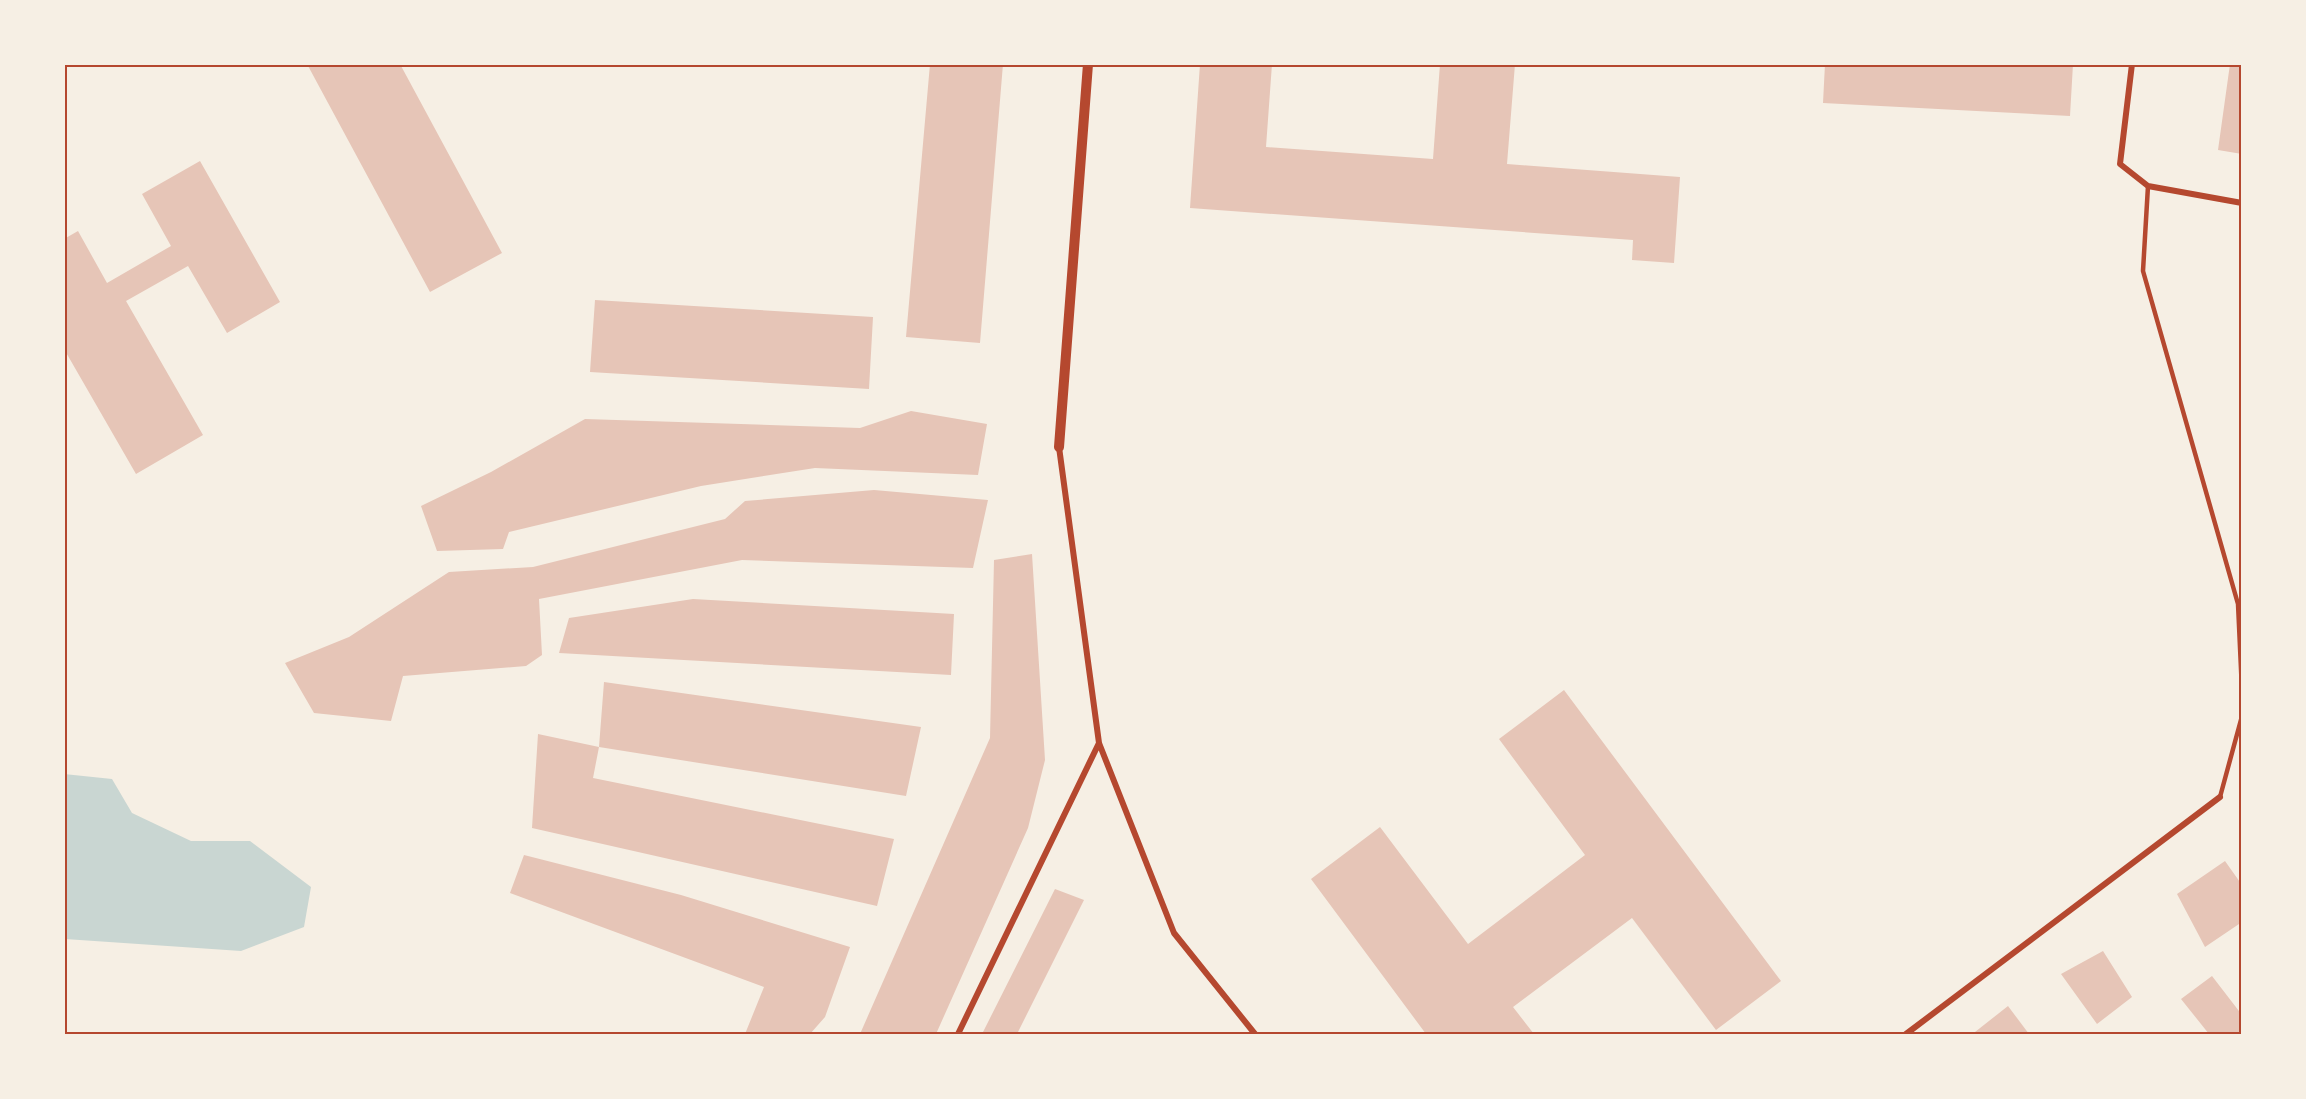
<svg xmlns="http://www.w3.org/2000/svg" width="2306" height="1099" font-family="'Open Sans',sans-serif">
<rect width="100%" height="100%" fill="#f6efe4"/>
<path fill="#c9d6d2" d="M64,774L112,779L132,813L191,841H250L311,887L304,927L241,951L65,939Z"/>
<path fill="#e6c5b7" d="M307,64H400L502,253L430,292Z
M930,64H1003L980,343L906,337Z
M1200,64H1272L1266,147L1433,159L1440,64H1515L1507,164L1680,177L1674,263L1632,260L1633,240L1190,208Z
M1825,64H2073L2070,116L1823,103Z
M2230,64H2242V154L2218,150Z
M200,161L280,302L227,333L188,266L126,301L203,435L136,474L64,349V239L78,231L107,283L171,246L142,194Z
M595,300L873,317L869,389L590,372Z
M911,411L987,424L978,475L815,468L701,486L509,532L503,549L437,551L421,506L491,472L585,419L860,428Z
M874,490L988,500L973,568L742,560L539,599L542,655L526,666L403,676L391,721L314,713L285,663L349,637L449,572L533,567L725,519L745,501Z
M1032,554L1045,760L1028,828L936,1034H860L990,738L994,560Z
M693,599L954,614L951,675L559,653L569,618Z
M604,682L921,727L906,796L599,747Z
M1564,690L1781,981L1716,1030L1632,918L1513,1007L1534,1034H1426L1311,879L1380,827L1468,944L1585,855L1499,739Z
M538,734L599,747L593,778L894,839L877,906L532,828Z
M524,855L681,895L850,947L825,1017L810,1034H745L764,987L510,893Z
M2225,861L2242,885V922L2205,947L2177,894Z
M1055,889L1084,900L1017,1034H982Z
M2103,951L2132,997L2097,1024L2061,974Z
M2212,976L2242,1015V1034H2209L2181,999Z
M2008,1006L2029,1034H1976L1975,1032Z"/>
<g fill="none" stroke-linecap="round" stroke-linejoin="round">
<path stroke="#b5482f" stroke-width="4.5" d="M2148,186L2143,271L2238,604L2242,691
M2220,797L2242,716"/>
<path stroke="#b5482f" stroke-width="6" d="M2132,64L2120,164L2148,186L2242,203
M1059,447L1099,743L1174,933L1255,1034
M958,1034L1099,743
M1906,1034L2220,797"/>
<path stroke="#b5482f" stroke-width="10" d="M1059,447L1088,64"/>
</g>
<rect width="2306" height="1099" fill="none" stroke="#f6efe4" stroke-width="132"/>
<rect x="66" y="66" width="2174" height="967" fill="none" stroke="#b5482f" stroke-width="2"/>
</svg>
